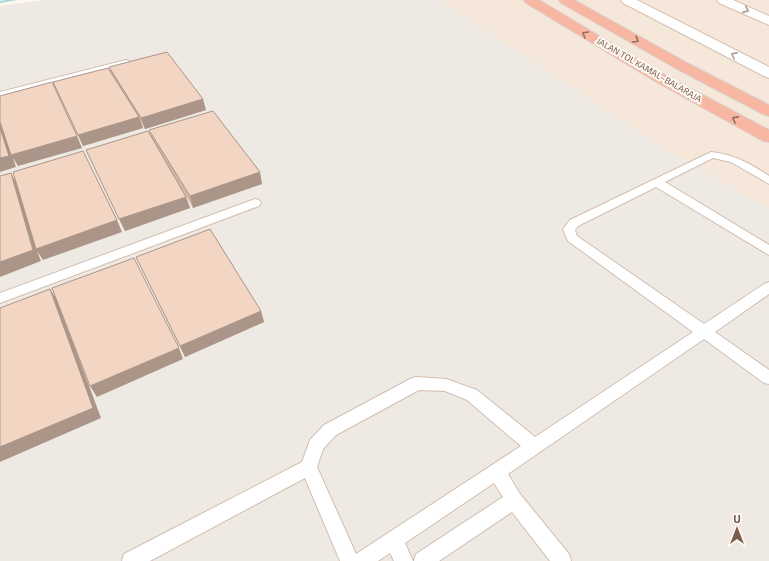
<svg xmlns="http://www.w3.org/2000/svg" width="769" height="561" font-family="'Exo 2',sans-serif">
<rect width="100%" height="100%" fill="#fdf6ec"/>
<path fill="#f5e8da" d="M439,0H769V208L678,157Z"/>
<path fill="#efe9e4" d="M44,0H439L678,157L769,208V561H0V6Z"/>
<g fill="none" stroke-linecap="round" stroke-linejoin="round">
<path fill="#a5d3da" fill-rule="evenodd" d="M6,0H17L0,3V1Z"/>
<defs>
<path id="service" d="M126,60L129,61L130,63L129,65L0,98V92Z
M711,152C733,154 751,164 769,176V184L731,162L713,158L665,182L769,245V255L656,187L578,226L575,230L577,236L704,324L764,284L769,282V294L715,332L769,370V384L764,383L704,339L508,474L520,494L569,554L571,561H550L512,512L439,561H414L416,554L503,497L494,483L405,543L413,561H394L390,553L378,561H340L305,478L150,561H122L124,554L302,462L310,440L324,425L412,378L417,377L446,379L477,390L535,437L693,332L568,241L563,229L570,220ZM419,390L445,391L467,400L521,446L356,554L317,467L323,449L336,435Z
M255,199L259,200L261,203L259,206L0,303V293Z"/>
<path id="secondary" d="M621,0H637L769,67V78L764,76L623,3Z
M717,0H733L769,16V25L719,3Z"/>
<path id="motorway" d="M524,0H539L663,74L769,130V142L763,141L653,80L526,3Z
M559,0H574L689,64L769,105V116L763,114L679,70L561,3Z"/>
</defs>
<use href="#service" stroke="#d1beb0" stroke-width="2"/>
<use href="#secondary" stroke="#d6c0b0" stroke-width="2"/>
<use href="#motorway" stroke="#dad1cd" stroke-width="2"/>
<use href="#service" fill="#fff" fill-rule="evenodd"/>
<use href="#secondary" fill="#fff" fill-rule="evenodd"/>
<use href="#motorway" fill="#f7b7a3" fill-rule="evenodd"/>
</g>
<path fill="#d1b7a8" d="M109,67L206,110L145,129L140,121L143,128L83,146L53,82L111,73Z
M149,130L262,184L193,208L182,189L190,208L125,231L86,150L151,136Z
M136,257L261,311L264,322L185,357Z"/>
<path fill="#aa9588" d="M203,99L206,110L145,129L141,118Z
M139,117L143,128L83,146L78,135Z
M0,120L77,136L82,148L18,166L13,158L16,167L0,172Z
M260,172L262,184L193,208L190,196Z
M11,173L17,184L117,220L122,232L43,260L37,251L41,261L0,277V262Z
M186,197L190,208L125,231L119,219Z
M50,289L57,300L101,418L0,462V447Z
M261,311L264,322L185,357L180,346Z
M179,348L183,359L97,397L90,386Z"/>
<path fill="#f3d5c3" stroke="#aa9588" d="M167,52L203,99L141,118L109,67Z
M108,68L139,117L78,135L53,82Z
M52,82L77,136L11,155L0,122V96Z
M213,111L260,172L190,196L149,130Z
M0,128L9,156L0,158Z
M148,131L186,197L119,219L86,150Z
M83,151L117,220L36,249L13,172Z
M11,173L33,250L0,262V176Z
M210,229L261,311L180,346L136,257Z
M134,258L179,348L90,386L52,288Z
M50,289L93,408L0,447V308Z"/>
<defs><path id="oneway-chevron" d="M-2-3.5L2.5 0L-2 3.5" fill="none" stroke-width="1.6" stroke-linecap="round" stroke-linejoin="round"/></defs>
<g stroke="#af9d94">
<use href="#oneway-chevron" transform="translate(746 10) rotate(24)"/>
<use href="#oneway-chevron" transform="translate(734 55) rotate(-153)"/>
</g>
<g stroke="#936e5e">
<use href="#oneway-chevron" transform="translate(585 34) rotate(-149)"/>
<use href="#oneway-chevron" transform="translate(636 40) rotate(30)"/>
<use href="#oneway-chevron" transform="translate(735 119) rotate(-152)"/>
</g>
<g text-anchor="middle" stroke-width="4" stroke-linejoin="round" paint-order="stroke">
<g font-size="9" fill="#7a5c4d" stroke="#fffaf3">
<text transform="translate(649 70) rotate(30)" y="3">JALAN TOL KAMAL–BALARAJA</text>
</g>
</g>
<g transform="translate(737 529)" stroke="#fffaf3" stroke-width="3" paint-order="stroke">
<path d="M0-3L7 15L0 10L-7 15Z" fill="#7a5c4d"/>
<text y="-6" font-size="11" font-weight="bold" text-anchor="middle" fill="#7a5c4d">U</text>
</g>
</svg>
